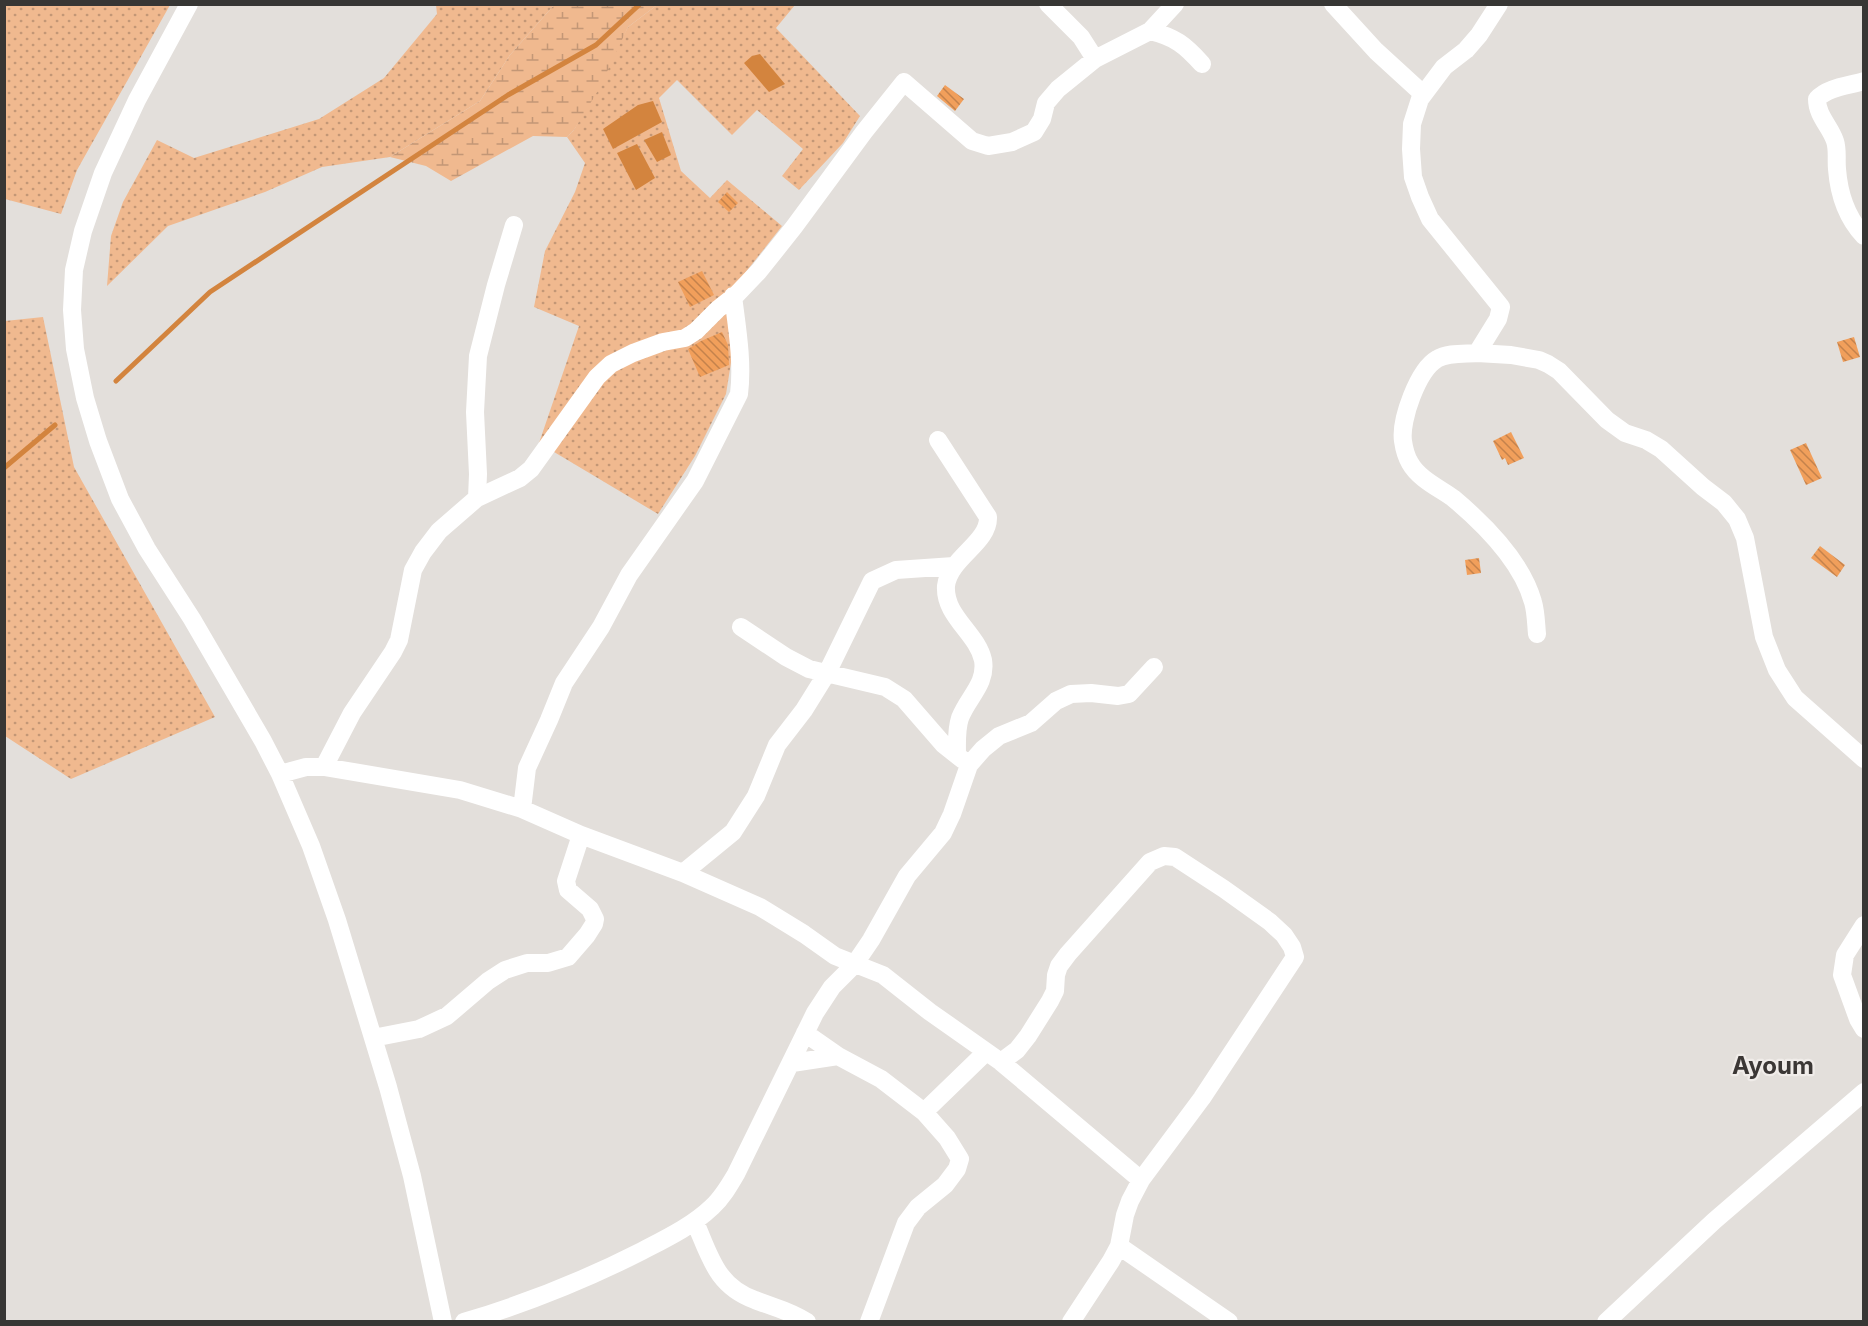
<svg xmlns="http://www.w3.org/2000/svg" width="1868" height="1326" font-family="Inter,sans-serif">
<defs>
<pattern id="grass-dots" width="8" height="8" patternUnits="userSpaceOnUse" patternTransform="scale(1.5)"><rect width="8" height="8" fill="#f0b98f"/><path d="M2 2h.1M6 6h.1" fill="none" stroke="#c39776" stroke-width="1.8" stroke-linecap="round"/></pattern>
<pattern id="wetland-marsh" width="20" height="14" patternUnits="userSpaceOnUse" patternTransform="scale(1.5)"><rect width="20" height="14" fill="#f0b98f"/><path d="M1 5h8M5 5V1M11 12h8M15 12V8" fill="none" stroke="#c39776"/></pattern>
<pattern id="building-back-hatch" width="6" height="6" patternUnits="userSpaceOnUse" patternTransform="scale(1.5)"><rect width="6" height="6" fill="#f19f5b"/><path d="M-1 5l2 2M0 0l6 6M5-1l2 2" fill="none" stroke="#c4824c"/></pattern>
</defs>
<rect width="100%" height="100%" fill="#e3dfdb"/>
<path fill="url(#grass-dots)" d="M4,5H170L77,170L61,214L5,199Z
M436,5H554L510,55L480,101L390,157L322,167L265,192L168,226L107,286L111,236L123,202L157,140L194,158L319,119L384,78L437,14Z
M657,5H795L776,28L860,116L843,143L799,190L782,176L803,149L757,110L732,135L677,80L659,98L681,171L710,198L727,180L782,226L734,287L733,350L726,394L695,456L658,514L539,443L579,326L534,307L545,251L575,192L585,163L567,137L574,130L628,27Z
M43,317L74,467L215,717L71,779L5,736V321Z"/>
<path fill="url(#wetland-marsh)" d="M554,5H657L628,27L599,89L574,130L567,137L533,136L451,181L426,166L390,157L480,101L510,55Z"/>
<path fill="#d3843e" d="M760,54L785,84L769,92L744,63L752,56Z
M653,101L662,122L613,149L603,129L638,105Z
M662,132L671,155L657,162L644,140Z
M637,144L655,178L636,190L617,153Z"/>
<g fill="none" stroke-linecap="round" stroke-linejoin="round">
<path stroke="#d3843e" stroke-width="5" d="M116,381L210,292L508,95L596,45L640,4
M4,468L55,425"/>
</g>
<path fill="url(#building-back-hatch)" d="M945,85L964,99L955,111L937,96Z
M727,192L738,203L729,212L718,202Z
M702,271L714,295L690,307L678,282Z
M722,332L728,345L729,365L700,377L688,349L701,341Z
M1854,337L1860,357L1843,362L1837,342Z
M1511,432L1524,458L1508,465L1505,458L1502,460L1493,441Z
M1806,443L1822,478L1806,485L1790,450Z
M1820,546L1845,565L1837,577L1811,558Z
M1479,558L1481,573L1467,575L1465,560Z"/>
<g fill="none" stroke-linecap="round" stroke-linejoin="round">
<path stroke="#fff" stroke-width="18" d="M189,4L137,100L103,173L83,231L74,270L72,310L75,349L85,398L98,441L120,499L147,549L192,619L263,741L280,774L311,846L337,920L388,1087L412,1176L443,1322
M1048,4L1081,37L1095,59
M1333,4L1376,51L1423,94
M1499,4L1479,35L1466,50L1444,67L1420,99L1412,124L1411,149L1413,177L1420,197L1430,219L1501,307L1498,319L1477,353L1511,355L1539,360L1548,364L1559,371L1607,420L1625,433L1646,440L1661,449L1703,487L1724,503L1737,519L1745,538L1764,637L1777,670L1795,698L1864,759
M1150,31C1175,37 1185,45 1202,64
M1864,81C1848,86 1828,87 1817,99C1817,116 1830,126 1835,141C1838,150 1836,159 1837,169C1839,195 1846,217 1864,236
M1477,353C1465,354 1448,352 1437,359C1418,370 1400,420 1403,441C1404,448 1407,458 1410,463C1419,479 1439,488 1453,498C1484,524 1522,562 1533,602C1536,612 1536,624 1537,634
M938,440L988,517C989,543 949,558 946,586C944,616 977,633 983,660C987,684 968,697 960,718C956,730 957,743 957,755
M477,498L478,474L475,412L478,356L496,285L514,225
M741,627L786,657L809,669L885,687L904,699L944,745L963,760
M324,767L352,713L393,652L399,640L413,570L423,552L439,531L477,498L520,478L531,469L597,377L611,364L633,353L663,342L685,338L696,331L718,309L737,294L759,271L794,227L864,132L904,82L972,141L988,146L1012,142L1034,132L1042,119L1046,103L1058,89L1095,59L1150,31L1175,4
M280,774L306,767H324L460,790L522,809L581,835L566,881L568,890L590,909L595,919L594,924L587,935L568,957L548,963H527L505,970L488,981L447,1016L419,1029L373,1038
M522,809L527,768L549,720L564,683L601,627L629,575L695,481L739,394C743,362 737,328 733,296
M581,835L683,873L760,907L804,934L835,956L883,975L930,1012L1001,1062L1141,1180
M683,873L733,832L756,796L777,745L804,710L827,673L872,581L896,570L954,566
M1864,925L1845,955L1842,975L1858,1019L1864,1029
M805,1033L838,1056L881,1079L924,1112L947,1138L960,1159L957,1169L945,1185L918,1207L906,1223L869,1322
M1001,1062L1017,1050L1028,1036L1050,1001L1055,991L1056,975L1059,966L1068,954L1150,862L1164,856L1175,857L1224,889L1270,922L1284,935L1292,947L1295,957L1202,1098L1141,1180L1130,1201L1125,1215L1119,1246L1111,1261L1071,1322
M792,1063L838,1056
M924,1112L986,1052
M695,1222C710,1256 716,1286 755,1300C773,1307 791,1311 807,1322
M1119,1246L1229,1322
M464,1322C528,1303 583,1281 642,1251C667,1238 692,1226 712,1207C722,1198 729,1186 736,1174L815,1013L832,987L854,965L871,940L907,876L943,833L952,814L969,765L983,749L999,736L1031,723L1056,701L1071,694L1091,693L1118,696L1129,694L1154,667
M1606,1322L1714,1221L1864,1092"/>
</g>
<g text-anchor="middle" stroke-width="4.5" stroke-linejoin="round" paint-order="stroke">
<g font-size="24" font-weight="bold" fill="#3b3735" stroke="#f0ece9">
<text x="1773" y="1074">Ayoum</text>
</g>
</g>
<rect width="1868" height="1326" fill="none" stroke="#373634" stroke-width="12"/>
</svg>
